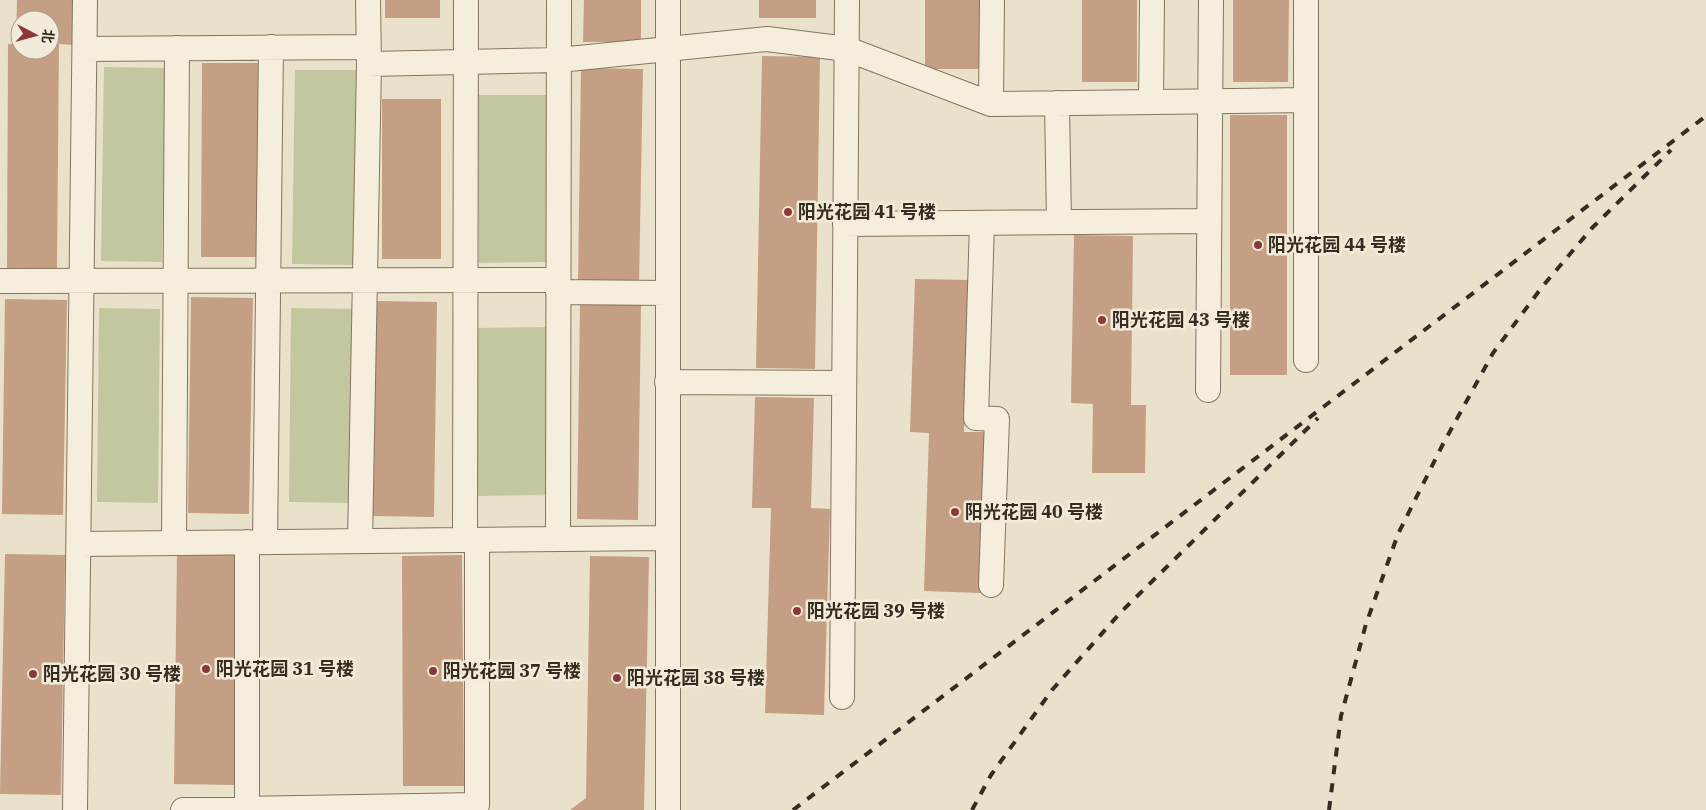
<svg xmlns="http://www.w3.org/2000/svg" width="1706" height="810" font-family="'IBM Plex Serif','Noto Sans SC',serif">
<rect width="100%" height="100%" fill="#eae1ca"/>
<path fill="#c2c79f" d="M104,67L165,68L162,262L101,261Z
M295,70H356L353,265L292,264Z
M478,95H547L548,262L479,263Z
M99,308L160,309L158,503L97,502Z
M291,308L352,309L349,503L289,502Z
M546,327L547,495L478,496L477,328Z"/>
<path fill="#c49f84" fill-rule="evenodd" d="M17,0H74V45L59,44L57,268H7L8,44H16ZM20,20H50V50H20Z
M385,0H440V18H385Z
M584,0H641V42H583Z
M759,0H816V18H759Z
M925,0H979L980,69H925Z
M1082,0H1137V82H1082Z
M1233,0H1289L1288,82H1233Z
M762,56L820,57L815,369L756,368Z
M202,63H258V257H201Z
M581,68L643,69L639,285L578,284Z
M382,99H441V259H382Z
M1230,115H1287V375H1230Z
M1074,235L1133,236L1131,405H1146L1145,473H1092L1093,404L1071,403Z
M915,279L970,280L964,432H986L981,593L924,591L929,433L910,432Z
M191,297L253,298L249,514L188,513Z
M5,299L67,300L63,515L2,514Z
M375,301L437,302L434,517L372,516Z
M580,304L641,305L638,520L577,519Z
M755,397L814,398L811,508L830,509L824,715L765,713L771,508H752Z
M177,553L238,554L234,785L174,784Z
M5,554L65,555L61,795L0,794Z
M462,555L464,786H403L402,556Z
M590,556L649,557L644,810H570L586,798Z"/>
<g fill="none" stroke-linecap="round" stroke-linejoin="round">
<defs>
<path id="street" d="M368,0L369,64L559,60L767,39L847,49L991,104L1306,100
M85,49L368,47
M1151,102L1152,0
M1057,103L1059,222
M991,104L992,0
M982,223L976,418L997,419L991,585
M845,224L1209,221
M0,281L558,280
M558,292L667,293
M1306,360V0
M667,382L844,383
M1208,390L1211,0
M558,539L559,0
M465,540L466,0
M360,541L369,64
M265,542L271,47
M174,543L177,48
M79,544L667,538
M842,697L847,0
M247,809V542
M75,810L85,0
M183,810L477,805
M476,810L477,805V540
M668,810V0"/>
</defs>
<use href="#street" stroke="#857460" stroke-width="26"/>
<use href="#street" stroke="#f5eedc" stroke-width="24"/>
<path stroke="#372c22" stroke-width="4" stroke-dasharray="9 9" stroke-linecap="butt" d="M793,810L1706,116
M972,810L991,775L1052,690L1121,612L1318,418
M1329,810L1341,716L1366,624L1398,534L1443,444L1493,353L1542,287L1592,228L1671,150"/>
</g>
<g fill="#8d3737" stroke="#f2ebd9" stroke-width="2">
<circle cx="788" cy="212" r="5"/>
<circle cx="1258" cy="245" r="5"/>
<circle cx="1102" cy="320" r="5"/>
<circle cx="955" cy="512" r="5"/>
<circle cx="797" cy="611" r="5"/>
<circle cx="206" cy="669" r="5"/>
<circle cx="433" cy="671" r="5"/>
<circle cx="33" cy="674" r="5"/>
<circle cx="617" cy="678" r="5"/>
</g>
<g text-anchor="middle" stroke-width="5" stroke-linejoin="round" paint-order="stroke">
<g font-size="18" font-weight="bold" fill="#372c22" stroke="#f2ebd9" text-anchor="start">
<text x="798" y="218">阳光花园 41 号楼</text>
<text x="1268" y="251">阳光花园 44 号楼</text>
<text x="1112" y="326">阳光花园 43 号楼</text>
<text x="965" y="518">阳光花园 40 号楼</text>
<text x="807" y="617">阳光花园 39 号楼</text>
<text x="216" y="675">阳光花园 31 号楼</text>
<text x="443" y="677">阳光花园 37 号楼</text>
<text x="43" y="680">阳光花园 30 号楼</text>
<text x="627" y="684">阳光花园 38 号楼</text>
</g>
</g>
<g transform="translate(35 35) rotate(96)"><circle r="24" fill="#f2ebd9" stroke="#a79f90"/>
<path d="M0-4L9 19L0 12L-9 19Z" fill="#8d3737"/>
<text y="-8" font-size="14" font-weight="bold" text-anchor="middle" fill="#372c22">北</text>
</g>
</svg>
